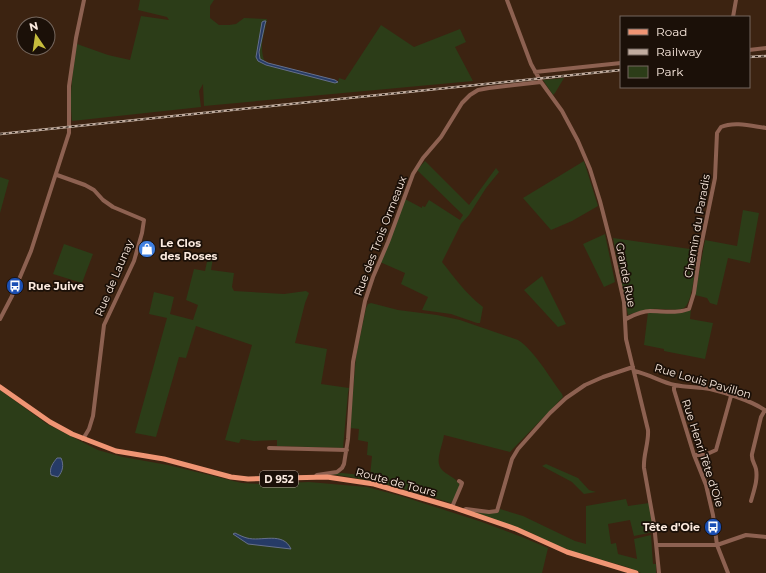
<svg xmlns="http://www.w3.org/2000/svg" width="766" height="573" font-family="Montserrat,sans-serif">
<rect width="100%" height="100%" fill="#3c2311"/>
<path fill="#2c3d18" d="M140,0H214L210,6V18L219,25H229L236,24L244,18L267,19C264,36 258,48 266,65L335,83L338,82L339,78L345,80L381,25L414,47L460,29L466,42L455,47L473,81L204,106L203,84L199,91L201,107L72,121C69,95 73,70 77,44L108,55L130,60L141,16L169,20L167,17L138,10Z
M564,78L555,93L553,95L543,80Z
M425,161L469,205L496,168L499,172L486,188L469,215L461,224L442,262C454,277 467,295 483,307L480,323H477L451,314L422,310L428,297L401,284L405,273L380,262L405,199L422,208V206L425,207L429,200L460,220L463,215L417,170Z
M584,161L598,206L572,221L551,230L523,198Z
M0,177L9,180L0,213Z
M743,210L759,213L750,263L728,258L717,305L710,303L707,298L695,295L705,240L737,246Z
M605,234L615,282L604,287L583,244Z
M613,238L697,250C696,261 693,303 684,308C676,312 662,308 653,309C644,310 636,312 628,315Z
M64,244L93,254L82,283L53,274Z
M208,257L213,258L211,270L234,273L232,287L234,291L284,294L306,291L309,293L305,303L295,343L327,349L321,384L349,388L348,393L343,448L277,446V440L254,441L241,439L239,443L225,440L252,345L196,326L186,358L179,357L156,437L135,433L167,318L149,314L154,292L174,297L170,314L193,320L198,305L186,300L194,269L205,271Z
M542,276L566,324L558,327L524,290Z
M371,303L398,310L437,315L460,320L518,340C534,350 550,378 562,394L563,397L510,452L444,435C443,443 437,457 439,464C441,475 458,476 460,487L454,499L451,503C410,490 369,478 326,474L342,473L370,476L372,456L367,455L368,442L358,440L359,429L350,428L356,356L366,308L368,304Z
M691,309L690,319L713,323L705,359L664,351V349L644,345L648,312L682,313Z
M0,390L47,424L98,450L123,457L168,465L242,483L261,484L309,482L367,487L401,496L482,522L522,537L548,548L542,573H0Z
M546,464L578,478L589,490L596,492L584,494L572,482L542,466Z
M626,499L628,506L649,503L654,532L634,536L630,520L608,524L611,544L616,543L618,554L637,559L634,539L651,535L653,564H656V573H641L627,567L574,552L554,544L527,531L471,511L486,513H498L500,509L523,516L575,541L586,544V506Z"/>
<path fill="#263b66" stroke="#66708a" d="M264,21H266L265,24L259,52L260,59L268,63L335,80L338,82L335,83L266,65L258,61L256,57L262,22Z
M57,458H61C64,465 63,471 58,477L51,475C49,468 53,463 57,458Z
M235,533C239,535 243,537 247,538C261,542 283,531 291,549L248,544L233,534Z"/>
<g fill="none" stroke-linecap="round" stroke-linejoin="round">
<path stroke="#8d6151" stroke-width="4" d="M507,0L531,64L541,82L562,111L578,141L590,169L600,201L610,240L624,302L626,339L648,430C649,443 643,455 644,468L654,524L659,573
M733,17L736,0
M749,50L766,48
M535,72L621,63
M57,175L85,185L94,190L103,200L113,207L144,220L142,233L134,261L104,325L93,416L89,429L83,439
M0,319L12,296L31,251L69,133V86L76,38L84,0
M626,319C634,315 641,311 650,311C663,311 676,314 689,309L694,293L700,251L715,178L717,133L721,127C734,121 752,126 766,128
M634,371C649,374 661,382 675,385C684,387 694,387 703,388C719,390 753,401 766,411
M674,385V390L694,455L706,485L713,515L717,545L728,573
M269,448L347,450
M694,455H705L716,450L731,396
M315,477L317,475L337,472L342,468L344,464L348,439L353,362L365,301L373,277L388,242L413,174L423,158L441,137L462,103L470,95L478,90L489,88L541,82
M751,501C754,490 758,480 756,469C755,464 751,460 752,454L761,417L765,410
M452,507L461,486L462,483L459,481
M463,511L466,509L489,512L497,511L512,459L518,449L550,413L566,398L585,385L603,377L633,367
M657,545H717L746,535L766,537"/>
<path stroke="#f09574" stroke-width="5" d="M0,387L50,422L72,434L116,451L164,459L231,477L248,479L327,477L374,484L452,507L516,529L567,552L636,573"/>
<defs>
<path id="rail" d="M749,57L766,56
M0,134L621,70"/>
</defs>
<use href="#rail" stroke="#c1ada0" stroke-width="2.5"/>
<use href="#rail" stroke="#1b1008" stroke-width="1" stroke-dasharray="3" stroke-linecap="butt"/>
</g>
<defs>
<symbol id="shop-disc" viewBox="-11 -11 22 22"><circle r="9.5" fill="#3f7fe0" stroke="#1b1008"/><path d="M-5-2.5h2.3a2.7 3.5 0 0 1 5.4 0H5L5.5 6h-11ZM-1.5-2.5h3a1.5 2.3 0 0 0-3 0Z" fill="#fff"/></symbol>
<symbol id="bus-disc" viewBox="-11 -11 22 22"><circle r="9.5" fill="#1a4fb4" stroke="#1b1008"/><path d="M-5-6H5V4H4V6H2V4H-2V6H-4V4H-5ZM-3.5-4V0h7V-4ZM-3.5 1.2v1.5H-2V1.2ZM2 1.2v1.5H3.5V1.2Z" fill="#fff"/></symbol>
</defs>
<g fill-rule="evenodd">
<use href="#shop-disc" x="137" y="239" width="20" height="20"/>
<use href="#bus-disc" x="5" y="276" width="20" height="20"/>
<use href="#bus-disc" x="703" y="517" width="20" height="20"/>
</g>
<g text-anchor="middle" stroke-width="3.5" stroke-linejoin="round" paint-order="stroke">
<rect fill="#1b1008" stroke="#b8a99e" stroke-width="1" x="260" y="471" width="38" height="16" rx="3"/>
<g font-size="10" font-weight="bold" fill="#fbeadf">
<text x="279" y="483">D 952</text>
</g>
<g font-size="11" fill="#fbeadf" stroke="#1b1008">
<text transform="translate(697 226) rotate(-80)" y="4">Chemin du Paradis</text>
<text transform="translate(380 236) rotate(-69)" y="4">Rue des Trois Ormeaux</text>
<text transform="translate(626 275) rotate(79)" y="4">Grande Rue</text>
<text transform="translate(114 278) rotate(-67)" y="4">Rue de Launay</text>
<text transform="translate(703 381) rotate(16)" y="4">Rue Louis Pavillon</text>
<text transform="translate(703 453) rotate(72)" y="4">Rue Henri Tête d'Oie</text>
<text transform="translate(396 482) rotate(15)" y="4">Route de Tours</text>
</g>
<g font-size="11" font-weight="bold" fill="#fbeadf" stroke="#1b1008" text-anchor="start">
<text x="160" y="247">Le Clos<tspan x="160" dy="13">des Roses</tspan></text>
<text x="28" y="290">Rue Juive</text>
<text x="700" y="531" text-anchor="end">Tête d'Oie</text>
</g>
</g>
<rect x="620" y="16" width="130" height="72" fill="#1b1008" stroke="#75675e"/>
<rect x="628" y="29" width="20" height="6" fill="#f09574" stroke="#75675e"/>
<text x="656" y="36" font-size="12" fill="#fbeadf">Road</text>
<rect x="628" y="49" width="20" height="6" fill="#c1ada0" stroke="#75675e"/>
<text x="656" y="56" font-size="12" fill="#fbeadf">Railway</text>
<rect x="628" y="66" width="20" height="12" fill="#2c3d18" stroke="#75675e"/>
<text x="656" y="76" font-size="12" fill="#fbeadf">Park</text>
<g transform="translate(36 36) rotate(347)"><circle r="19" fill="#1b1008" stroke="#75675e"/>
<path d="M0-3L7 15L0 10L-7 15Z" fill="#c6bc3c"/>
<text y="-6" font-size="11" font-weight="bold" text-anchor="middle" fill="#fbeadf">N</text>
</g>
</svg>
